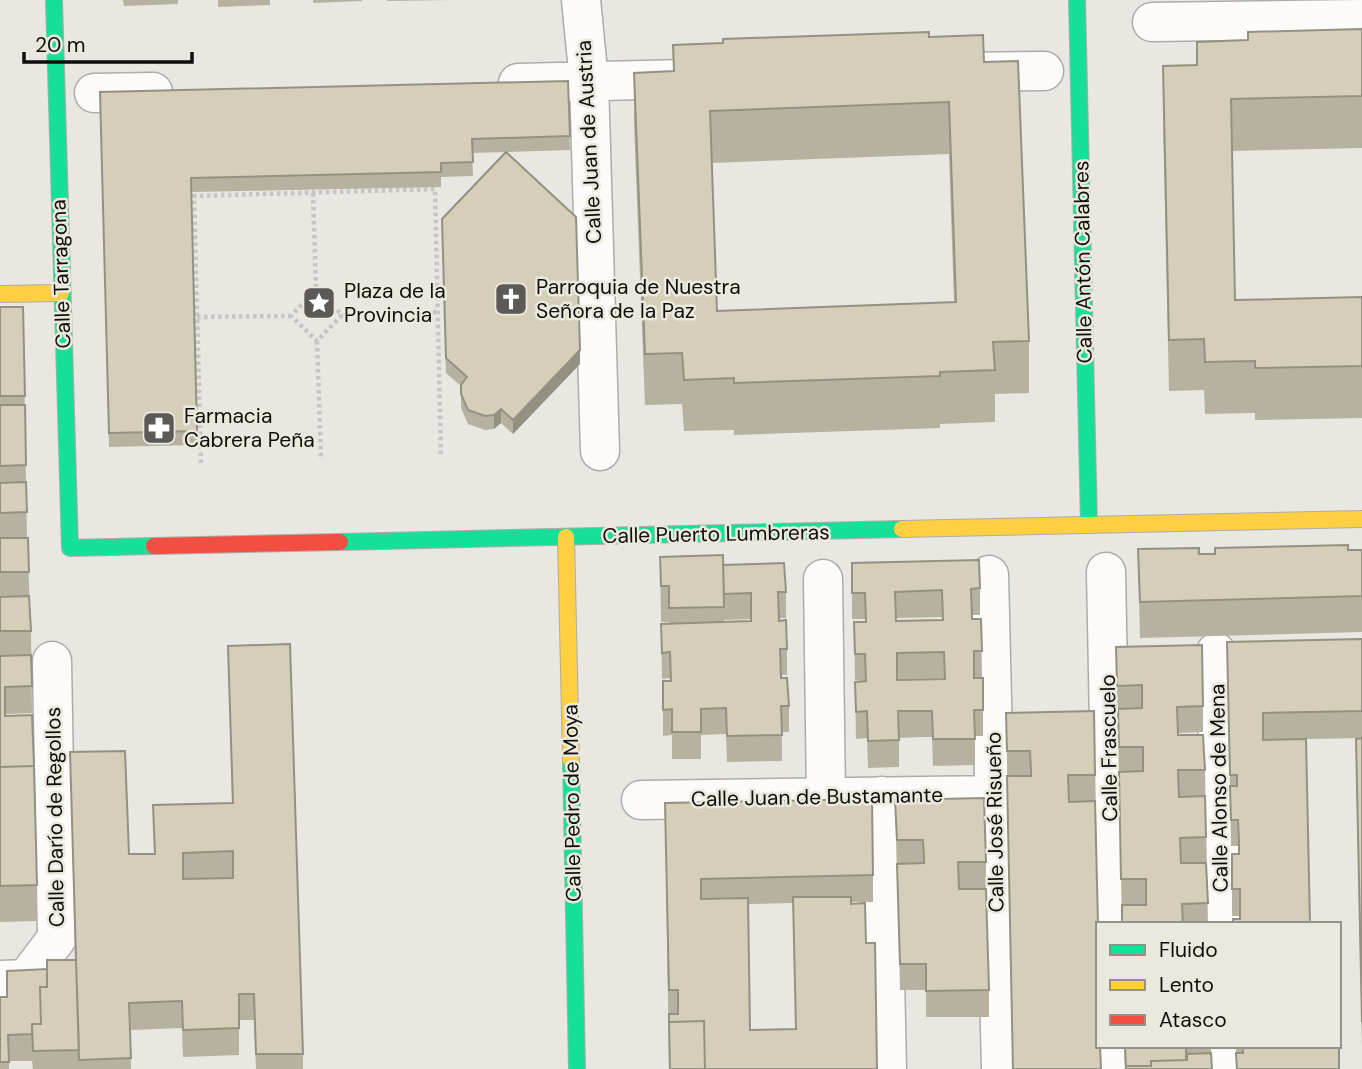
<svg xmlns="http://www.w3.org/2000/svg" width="1362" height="1069" font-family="'DM Sans',sans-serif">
<rect width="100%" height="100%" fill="#e8e7e1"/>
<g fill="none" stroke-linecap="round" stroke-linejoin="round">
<defs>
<path id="street" d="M581,0L589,81L600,451
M1152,22L1362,19
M965,72L1044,71
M518,83L685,79
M94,93L153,92
M1106,572L1113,924
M989,575L1001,1069
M823,579L826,797
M1216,652L1222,924
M881,796L887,1069
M641,800L994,795
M0,980L26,979L57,938L52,661
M1116,1046V1069
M1224,1046L1225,1069"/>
<path id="fast" d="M54,0L70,548L154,546
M1077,0L1089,525
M340,542L902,529
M571,760L577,1069"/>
<path id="slow" d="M0,294L61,293
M902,529L1362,519
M566,537L571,760"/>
<path id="jam" d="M154,546L340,542"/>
</defs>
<use href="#street" stroke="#adaca8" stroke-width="41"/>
<use href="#fast" stroke="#adaca8" stroke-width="18"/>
<use href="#slow" stroke="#adaca8" stroke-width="18"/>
<use href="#jam" stroke="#adaca8" stroke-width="18"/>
<path stroke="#c6c5c3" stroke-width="4.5" stroke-dasharray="3.5 3.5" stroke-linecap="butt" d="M313,193L316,289L342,315L317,341L291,316L316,289
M342,315L438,312
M197,317L291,316
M317,341L321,460
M201,463L194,196L435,189L441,458"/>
<use href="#street" stroke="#fcfbfa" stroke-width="38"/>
<use href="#fast" stroke="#16e098" stroke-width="16"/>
<use href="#slow" stroke="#ffcf43" stroke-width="16"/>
<use href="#jam" stroke="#f24e42" stroke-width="16"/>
</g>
<path fill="#b7b29f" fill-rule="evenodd" d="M123,0H178V4L124,6Z
M218,0H270V5L218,7Z
M313,0H362V1L313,3Z
M387,0H452L387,1Z
M1362,29V148L1232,151L1235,300L1362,297V418L1255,420V413L1205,414L1204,390L1169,391L1163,117V66L1197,65L1248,40Z
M929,37L984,62L1029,341V393L995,394V422L940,424V428L734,435V430L684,431L682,404L645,405L634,125V73L673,71V45ZM949,154L954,302L717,311L712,163Z
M568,81L570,150L506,152L580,364L513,434L501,423L494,429L485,430L468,424L461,408V386L446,373L442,233L506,152L472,153L473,176L441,177V187L191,192L197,445L109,447L100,92Z
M0,307H23L27,538L31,631L32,713L5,714L37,885V921L0,922Z
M1138,549L1199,554L1362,550V632L1140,638Z
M660,557L723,565L786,592V618H779L787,649V675H781L789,706V732H782V761L727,762L726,734L701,735V759H672V735L663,736V681H670V678L662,679L661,624L669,623V622H661ZM751,619V621L724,622V620Z
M852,563L980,588V615H972V619H981L982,677H974L983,678V736H975V765L933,766L932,737H921L899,738V767L868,768L867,738L856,739L855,682L865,681L855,680L854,622H865V619H852ZM942,617V620L896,621V618ZM944,678V679H897Z
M1362,639V738L1263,740L1240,919V916H1232V854H1238V846H1231L1227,642Z
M228,646L303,1054V1069H256L254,1020H239V1055L183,1057L182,1028L130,1030L131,1069H33L32,1061H9V1069H0V997H7L47,969L75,960L70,752L129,854H154L153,805L232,803Z
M1116,647L1203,706V732L1178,733L1205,770L1208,924H1122Z
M1094,711L1101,1069H1013L1006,713Z
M1362,738V1048L1356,765V739Z
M895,800L986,862V888H959L989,990V1017H926V990H900Z
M665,803L873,875V902H851L866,943L877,1069H669ZM793,903L796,1029L750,1030L748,904Z
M1124,1046H1211L1212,1069H1125Z
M1236,1046H1339V1069H1236Z"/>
<path fill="#959182" d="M580,350V364L513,434V420Z
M501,409V423L494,429V415Z"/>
<path fill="#d5cfb9" stroke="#959182" stroke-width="2" fill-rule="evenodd" d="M1362,29V96L1231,99L1235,300L1362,297V366L1255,368V361L1205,362L1204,339L1169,340L1163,66L1197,65V42L1248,40V32Z
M929,32V37L983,35L984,62L1018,61L1029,341L993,342L995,370L940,372V376L734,383V378L684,380L682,353L645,354L634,73L674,71L673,45L723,43V39ZM949,102L956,302L717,311L710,111Z
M568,81L570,136L472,139L473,162L441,163V172L191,178L197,431L109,433L100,92Z
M506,152L576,217L580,350L513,420L501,409L494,415L485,416L468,410L461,394V385L467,377L446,358L442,219Z
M0,307H23L25,396H0Z
M0,405H25L26,465L0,466Z
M26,482L27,512L0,513V483Z
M0,538H28L29,572H0Z
M1348,545V550H1362V596L1140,602L1138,549L1199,548V554H1215V548Z
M723,555L724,607L669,608V586H661L660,557Z
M979,560L980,588L971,589L972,619H981L982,651H974V678H983V710H974L975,739H933L932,711H898L899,740L868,741L867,711L856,712L855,682L866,681L865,654H855L854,622H866L865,593H852V563ZM942,590L943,620L896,621L895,592ZM944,652L945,679L897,680V653Z
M784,563L786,592H778L779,621L786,620L787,649H780L781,678H787L789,706H781L782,735L727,736L726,708L701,709V732H672V709L663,710V681H671L670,652L662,653L661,624L751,621V593L724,594L723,565Z
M29,596L31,631H0V597Z
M1362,639V711L1263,713V740L1306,739L1310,924H1233V919H1240V889H1232V854H1239V841L1238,820H1231L1230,786H1237V775H1230L1227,642Z
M290,644L303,1054H256L254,994H239V1028L183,1030L182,1001L129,1003L131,1058L79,1060L70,752L125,751L129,854H155L153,805L233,803L228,646ZM233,851V878L183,879V853Z
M1202,645L1203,706L1177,707L1178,735H1203L1205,770H1178L1179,797L1205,796L1206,837L1180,838L1181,863H1206L1208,903L1182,904L1183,924H1122V905H1146V879H1121L1119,772L1143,771V747H1119L1118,709L1142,708V685L1117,686L1116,647Z
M31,655L32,686L5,687V716L32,715L34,766L0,767V656Z
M1094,711L1095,775H1068L1069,802L1095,801L1098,924V1046H1100L1101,1069H1013L1007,776H1031V771L1030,751H1007L1006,713Z
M1362,738V1022L1356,739Z
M34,766L37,885L0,886V767Z
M984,798L986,862H958L959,889H986L989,990L926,991V964H900L897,864L924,863V858L923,840H897L895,800Z
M872,799L873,875L701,879V899L748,898L750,1030L796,1029L793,897H851V904L865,903L866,943H875L877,1069H705L704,1021L669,1022V1014H678V990H669L665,803Z
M47,960H76L79,1050L33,1051L32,1024H41L40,987H47Z
M47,969V987H40L41,1024H32V1034L8,1035L9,1062H0V997H7V971Z
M704,1021L705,1069H670L669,1022Z
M1125,1046H1186V1060L1151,1061V1066H1126V1069Z
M1243,1046H1339V1069H1237L1236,1053H1243Z
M1211,1053L1212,1069H1126V1066H1151V1061L1187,1060V1054Z"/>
<defs>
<symbol id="church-square" viewBox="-11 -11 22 22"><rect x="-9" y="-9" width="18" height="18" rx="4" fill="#5b5a56" stroke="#ebe8de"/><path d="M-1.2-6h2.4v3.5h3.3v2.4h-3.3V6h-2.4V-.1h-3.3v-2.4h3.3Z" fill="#fff"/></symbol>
<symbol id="sight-square" viewBox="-11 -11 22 22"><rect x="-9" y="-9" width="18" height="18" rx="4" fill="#5b5a56" stroke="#ebe8de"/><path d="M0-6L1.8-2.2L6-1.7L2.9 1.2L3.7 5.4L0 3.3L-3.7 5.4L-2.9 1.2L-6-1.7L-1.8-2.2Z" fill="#fff"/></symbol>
<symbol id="pharmacy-square" viewBox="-11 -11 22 22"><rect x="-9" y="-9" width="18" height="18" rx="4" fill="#5b5a56" stroke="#ebe8de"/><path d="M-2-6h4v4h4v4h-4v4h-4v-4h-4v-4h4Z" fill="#fff"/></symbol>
</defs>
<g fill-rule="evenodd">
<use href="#church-square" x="492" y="280" width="38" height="38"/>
<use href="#sight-square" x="300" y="284" width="38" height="38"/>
<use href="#pharmacy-square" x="140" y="409" width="38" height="38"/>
</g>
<g text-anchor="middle" stroke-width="5" stroke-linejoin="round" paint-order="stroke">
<g font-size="21" fill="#0f0e0b" stroke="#ebe8de">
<text transform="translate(589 142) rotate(-93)" y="7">Calle Juan de Austria</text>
<text transform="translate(1083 262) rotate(-91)" y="7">Calle Antón Calabres</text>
<text transform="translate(61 274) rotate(-92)" y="7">Calle Tarragona</text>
<text transform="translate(716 534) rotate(-1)" y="7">Calle Puerto Lumbreras</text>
<text transform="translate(1109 748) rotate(-91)" y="7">Calle Frascuelo</text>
<text transform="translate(1219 788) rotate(-91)" y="7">Calle Alonso de Mena</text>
<text transform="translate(817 797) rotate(-1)" y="7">Calle Juan de Bustamante</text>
<text transform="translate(572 803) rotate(-91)" y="7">Calle Pedro de Moya</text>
<text transform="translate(55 817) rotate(-91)" y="7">Calle Darío de Regollos</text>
<text transform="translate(995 822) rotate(-91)" y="7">Calle José Risueño</text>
</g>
<g font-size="21" fill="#0f0e0b" stroke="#ebe8de" text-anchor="start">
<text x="536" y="294">Parroquia de Nuestra<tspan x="536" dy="24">Señora de la Paz</tspan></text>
<text x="344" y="298">Plaza de la<tspan x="344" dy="24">Provincia</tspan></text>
<text x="184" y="423">Farmacia<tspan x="184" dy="24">Cabrera Peña</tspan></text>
</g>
</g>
<rect x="1096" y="922" width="245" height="126" fill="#ebe8de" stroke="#93918a" stroke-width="2"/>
<rect x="1110" y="945" width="35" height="10" fill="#16e098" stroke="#93918a" stroke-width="2"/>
<text x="1159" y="957" font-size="21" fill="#0f0e0b">Fluido</text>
<rect x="1110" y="980" width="35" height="10" fill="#ffcf43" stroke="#93918a" stroke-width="2"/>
<text x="1159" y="992" font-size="21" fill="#0f0e0b">Lento</text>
<rect x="1110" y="1015" width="35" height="10" fill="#f24e42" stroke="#93918a" stroke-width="2"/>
<text x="1159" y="1027" font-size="21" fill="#0f0e0b">Atasco</text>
<path d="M24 52v10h168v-10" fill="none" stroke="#0f0e0b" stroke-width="3.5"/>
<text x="35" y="52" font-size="21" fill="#0f0e0b" stroke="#ebe8de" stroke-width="5" paint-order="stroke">20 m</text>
</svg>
